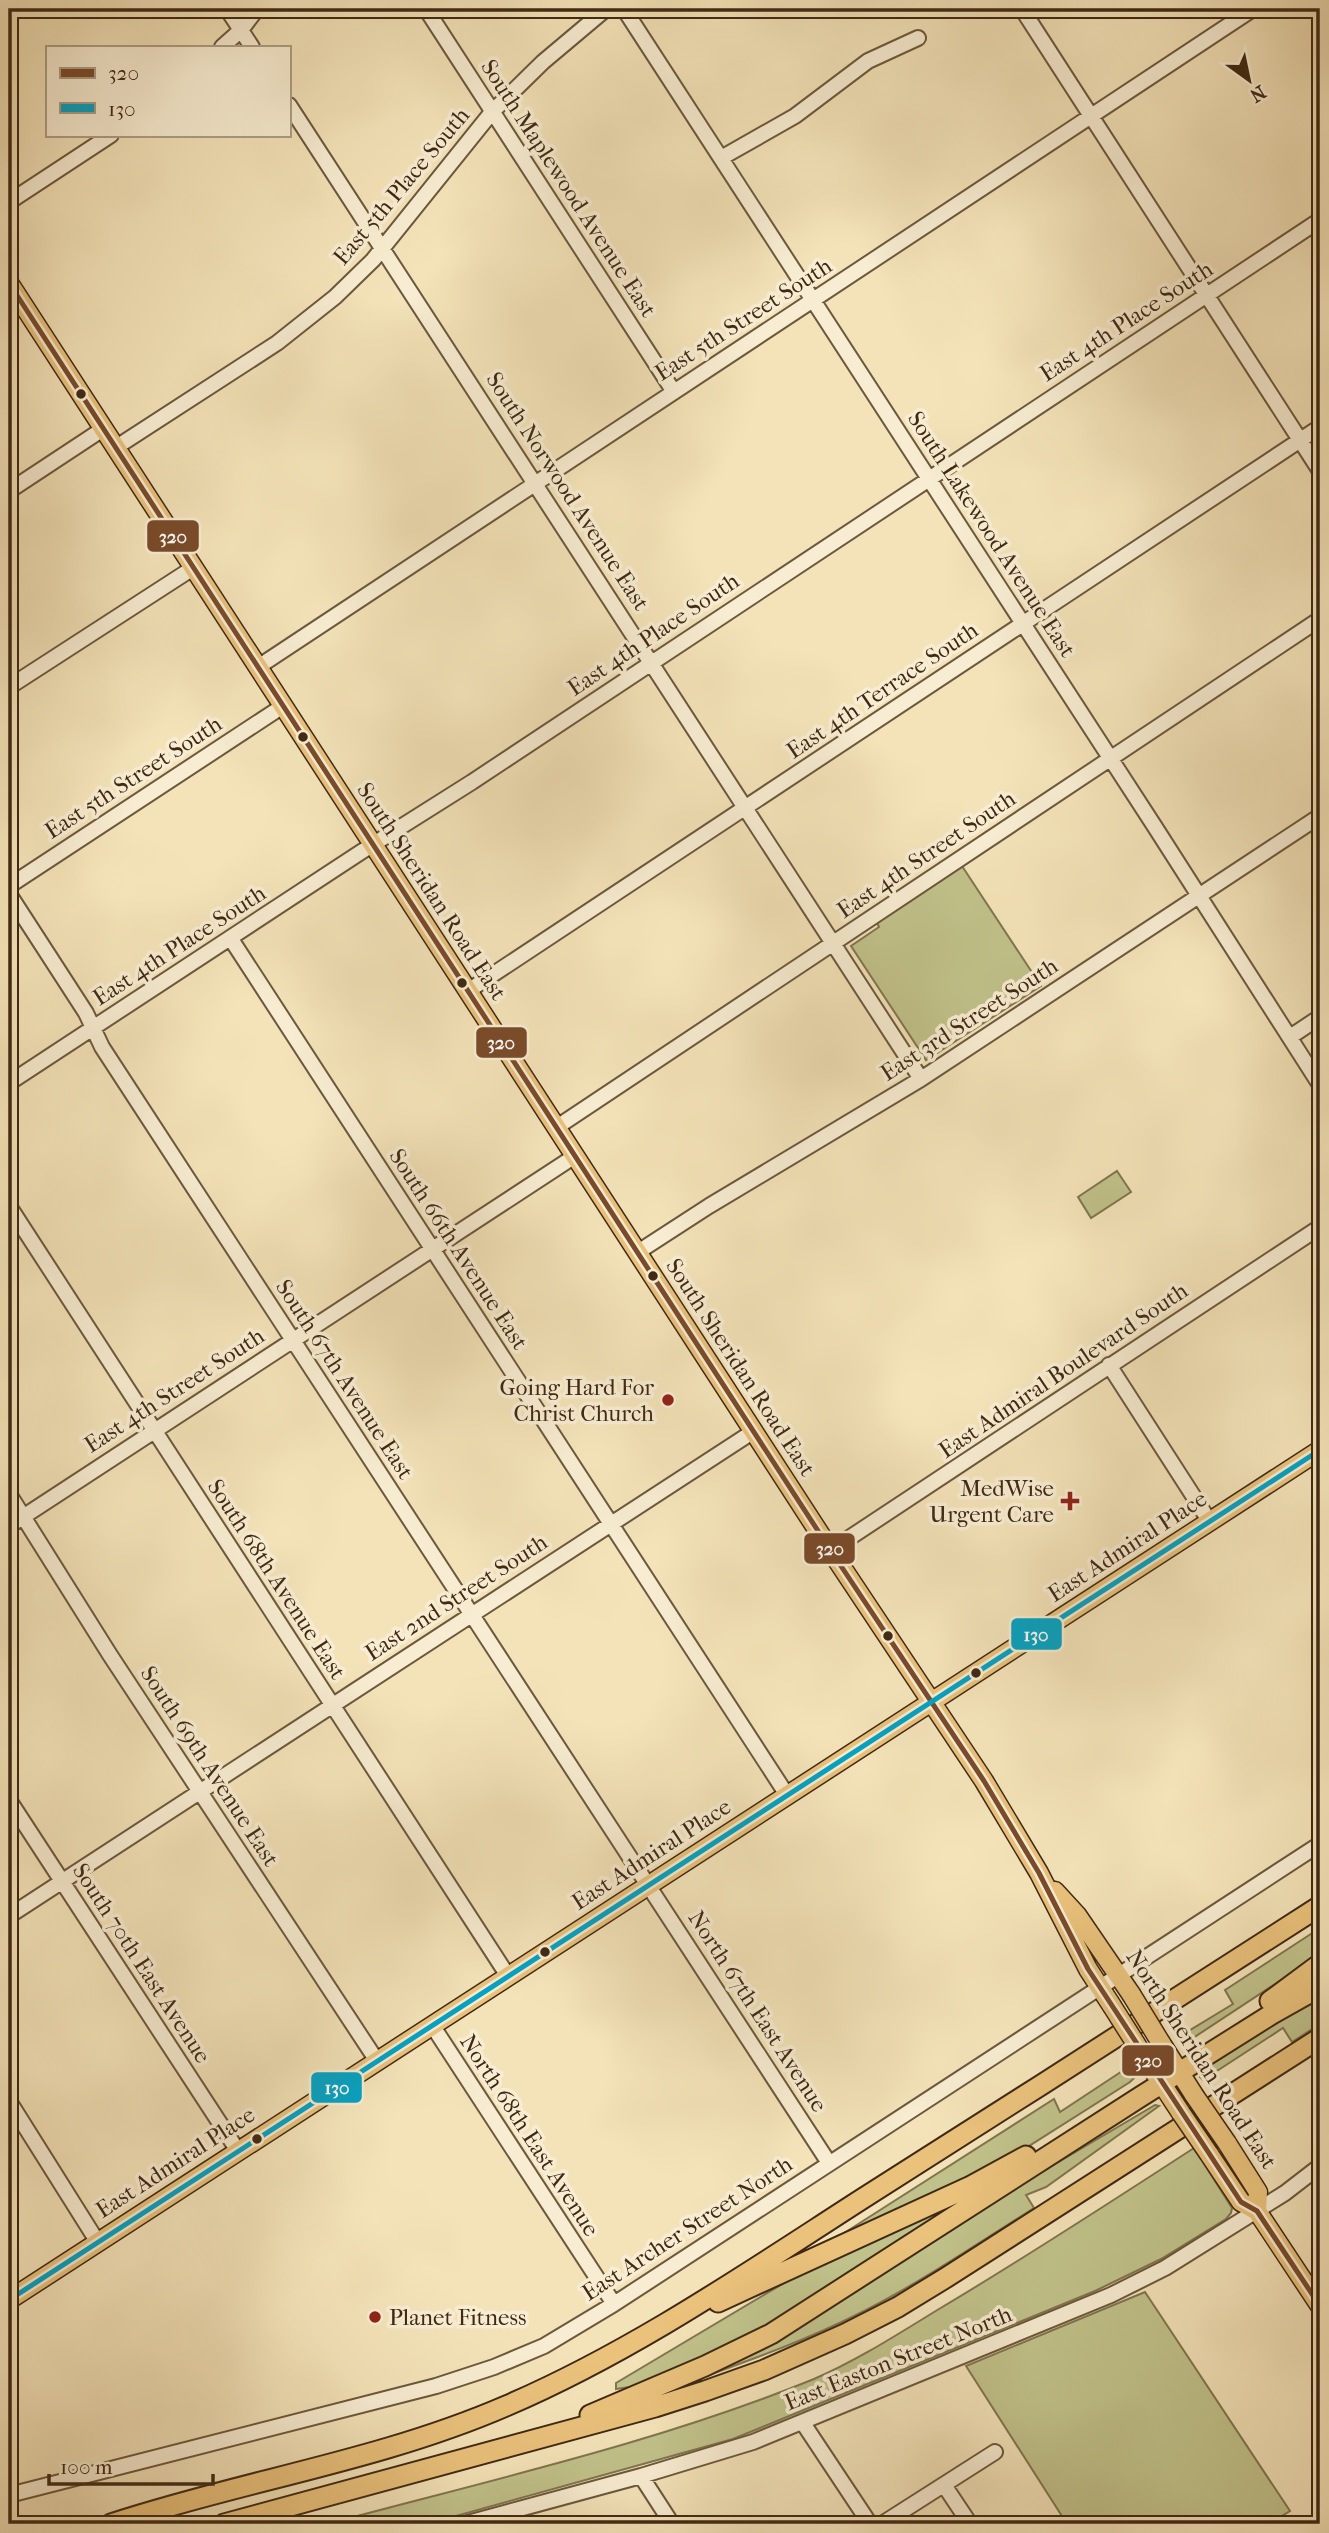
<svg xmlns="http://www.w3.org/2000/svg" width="1329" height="2533" font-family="'IM FELL French Canon',serif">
<rect width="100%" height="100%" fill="#f4e3b9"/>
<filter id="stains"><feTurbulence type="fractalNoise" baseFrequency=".00286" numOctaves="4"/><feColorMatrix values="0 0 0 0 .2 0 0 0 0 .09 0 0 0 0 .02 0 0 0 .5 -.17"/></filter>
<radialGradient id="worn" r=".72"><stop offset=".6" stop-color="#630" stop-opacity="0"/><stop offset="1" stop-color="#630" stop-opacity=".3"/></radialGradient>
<path fill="#c1c28b" stroke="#807650" stroke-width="2" d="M962,866L1041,986L926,1060L851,946L879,927L877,923Z
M1117,1171L1131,1192L1091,1218L1078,1197Z
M1320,1928V1952L1313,1959L1187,2042L1177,2038L1233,2004L1225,1990Z
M1320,1995V2024L1292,2042L1283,2028L1203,2080L1200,2077L1205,2065Z
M1136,2062L1137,2075L1130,2082L1007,2160L830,2242L1054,2099L1060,2112Z
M1155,2105L1159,2106L1046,2187L1026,2195L1034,2208C975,2245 917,2285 854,2316C798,2344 738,2364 679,2386L873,2279L1040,2173Z
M1194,2148L1232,2208L1231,2213L1226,2219L1161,2259L1095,2291L733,2439L427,2524H327C490,2480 657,2443 814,2379C858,2360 898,2334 939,2309C1025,2258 1109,2203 1194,2148Z
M972,2195L769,2328L643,2385L616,2389V2383L811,2267Z
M1145,2292L1290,2511L1269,2524H1067L966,2366Z"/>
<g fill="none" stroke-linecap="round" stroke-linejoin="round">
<defs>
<path id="minor" d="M227,9L252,47
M426,9L674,392
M624,9L1155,827L1320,1085
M1022,9L1320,471
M222,47L241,30L257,9
M289,105L921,1079
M721,158L795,116L868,61L918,38
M9,202L111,135
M115,448L277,343L335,297L373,260L492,112L543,62L606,9
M9,491L103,429
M258,667L1253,9
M9,687L193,568
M9,886L283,706
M9,894L86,1013L102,1047L829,2163
M231,939L787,1795
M468,991L1320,427
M1290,1037L1320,1017
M9,1083L361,852L472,782L1320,220
M557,1127L1320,619
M9,1206L508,1976
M638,1252L709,1206L921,1079L1320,816
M1109,1365L1210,1522
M9,1494L110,1655L377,2061
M9,1526L575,1156
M831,1550L1320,1227
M9,1800L238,2151
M9,1916L754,1431
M432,2025L614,2304
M9,2101L97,2241
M803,2423L870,2524
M641,2476L672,2524
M944,2485L970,2524
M9,2495L436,2386L494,2367L544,2346L614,2304L1320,1844
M464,2524L641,2476L753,2442L1111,2295L1165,2268L1285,2193L1320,2166
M882,2524L995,2452"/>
<path id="major" d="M9,283L833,1554L984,1781L1039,1873L1088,1969L1112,2006
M1055,1891L1077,1915L1131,1994
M1161,2043L1194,2095
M1143,2055L1181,2113
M1227,2143L1258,2192L1257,2211
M1209,2154L1241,2202L1257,2211L1320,2306
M9,2300L1320,1450"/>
<path id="highway" d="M1270,2001L1320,1964
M718,2302L969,2187L1026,2156
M590,2415L705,2366L771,2334L1140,2097L1272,2014L1320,1987
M111,2524C241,2481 379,2461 506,2406C632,2352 747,2273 862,2199C1015,2102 1168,2004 1320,1906
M224,2524L655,2407L705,2391L764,2370L845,2334L898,2307L947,2277L1320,2038"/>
</defs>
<use href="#minor" stroke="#6c583d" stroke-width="18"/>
<use href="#major" stroke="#3f2914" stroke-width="21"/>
<use href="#highway" stroke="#3f2914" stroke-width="23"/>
<use href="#minor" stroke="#f8edd2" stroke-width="14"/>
<use href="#major" stroke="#eac27c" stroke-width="18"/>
<use href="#highway" stroke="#eac27c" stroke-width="19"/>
<defs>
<path id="major-bridge" d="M1131,1994L1161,2043
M1112,2006L1143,2055
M1194,2095L1227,2143
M1181,2113L1209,2154"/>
</defs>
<use href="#major-bridge" stroke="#3f2914" stroke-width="21" stroke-linecap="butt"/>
<use href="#major-bridge" stroke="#eac27c" stroke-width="18"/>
<defs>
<path id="bus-1" d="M9,283L833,1554L984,1781L1039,1873L1088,1969L1241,2202L1257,2211L1320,2306"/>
<path id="bus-2" d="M9,2300L1320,1450"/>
</defs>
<use href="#bus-1" stroke="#f8edd2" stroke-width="10"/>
<use href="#bus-2" stroke="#f8edd2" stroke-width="10"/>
<use href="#bus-1" stroke="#7a4b2a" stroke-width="5"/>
<use href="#bus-2" stroke="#03a3c5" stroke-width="5"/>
</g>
<g fill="#3f2914" stroke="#f8edd2" stroke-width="2.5">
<circle cx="81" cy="394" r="6"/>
<circle cx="303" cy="737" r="6"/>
<circle cx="462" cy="983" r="6"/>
<circle cx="653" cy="1276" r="6"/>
<circle cx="888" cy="1636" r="6"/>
<circle cx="976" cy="1673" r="6"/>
<circle cx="545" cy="1952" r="6"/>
<circle cx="257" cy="2139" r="6"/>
</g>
<g fill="#8f2418" stroke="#f8edd2" stroke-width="2.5">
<circle cx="668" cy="1400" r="7"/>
<path d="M1066.5 1490.5h7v7h7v7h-7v7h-7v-7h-7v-7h7z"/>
<circle cx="375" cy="2317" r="7"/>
</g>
<g text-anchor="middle" stroke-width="7" stroke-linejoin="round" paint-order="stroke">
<g font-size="23" fill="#3f2914" stroke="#f8edd2">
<text transform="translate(401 186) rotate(-50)" y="8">East 5th Place South</text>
<text transform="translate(569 188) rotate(57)" y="8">South Maplewood Avenue East</text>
<text transform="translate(743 319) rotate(-33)" y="8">East 5th Street South</text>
<text transform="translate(1126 321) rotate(-33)" y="8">East 4th Place South</text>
<text transform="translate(568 491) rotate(57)" y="8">South Norwood Avenue East</text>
<text transform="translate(992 534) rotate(57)" y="8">South Lakewood Avenue East</text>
<text transform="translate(653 634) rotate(-34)" y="8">East 4th Place South</text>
<text transform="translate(882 690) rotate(-34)" y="8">East 4th Terrace South</text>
<text transform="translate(133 777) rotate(-33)" y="8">East 5th Street South</text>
<text transform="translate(926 854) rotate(-34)" y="8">East 4th Street South</text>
<text transform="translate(432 891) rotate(57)" y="8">South Sheridan Road East</text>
<text transform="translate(179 945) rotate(-33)" y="8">East 4th Place South</text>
<text transform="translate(969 1019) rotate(-33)" y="8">East 3rd Street South</text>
<text transform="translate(459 1249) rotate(57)" y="8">South 66th Avenue East</text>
<text transform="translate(741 1367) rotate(57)" y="8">South Sheridan Road East</text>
<text transform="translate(1063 1370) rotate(-34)" y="8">East Admiral Boulevard South</text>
<text transform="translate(345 1379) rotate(57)" y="8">South 67th Avenue East</text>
<text transform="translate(174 1390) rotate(-33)" y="8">East 4th Street South</text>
<text transform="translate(1127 1546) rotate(-33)" y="8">East Admiral Place</text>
<text transform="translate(277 1579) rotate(57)" y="8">South 68th Avenue East</text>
<text transform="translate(456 1597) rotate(-33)" y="8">East 2nd Street South</text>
<text transform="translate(210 1766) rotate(57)" y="8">South 69th Avenue East</text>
<text transform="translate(651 1854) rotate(-33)" y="8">East Admiral Place</text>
<text transform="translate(142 1963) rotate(57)" y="8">South 70th East Avenue</text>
<text transform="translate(758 2011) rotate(57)" y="8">North 67th East Avenue</text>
<text transform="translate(1202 2059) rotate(57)" y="8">North Sheridan Road East</text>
<text transform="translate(530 2135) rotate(57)" y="8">North 68th East Avenue</text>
<text transform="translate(175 2162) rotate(-33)" y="8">East Admiral Place</text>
<text transform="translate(687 2228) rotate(-33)" y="8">East Archer Street North</text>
<text transform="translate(898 2358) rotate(-22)" y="8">East Easton Street North</text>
</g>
<g font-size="23" fill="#3f2914" stroke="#f8edd2" text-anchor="end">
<text x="654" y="1395">Going Hard For<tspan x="654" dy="26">Christ Church</tspan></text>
<text x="1054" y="1496">MedWise<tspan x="1054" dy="26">Urgent Care</tspan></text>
<text x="389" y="2325" text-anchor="start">Planet Fitness</text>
</g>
</g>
<g stroke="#f8edd2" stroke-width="2.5">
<rect x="146" y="519" width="54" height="34" rx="7" fill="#7a4b2a"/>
<rect x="475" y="1026" width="53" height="33" rx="7" fill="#7a4b2a"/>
<rect x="803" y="1532" width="53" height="33" rx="7" fill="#7a4b2a"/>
<rect x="1010" y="1617" width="53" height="34" rx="7" fill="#03a3c5"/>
<rect x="1121" y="2044" width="54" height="33" rx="7" fill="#7a4b2a"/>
<rect x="310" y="2071" width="53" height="33" rx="7" fill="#03a3c5"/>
</g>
<g font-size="19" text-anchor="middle" font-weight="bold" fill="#fff">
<text x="173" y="543">320</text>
<text x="501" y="1049">320</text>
<text x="830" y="1555">320</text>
<text x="1036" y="1641">130</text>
<text x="1148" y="2067">320</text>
<text x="337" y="2094">130</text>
</g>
<rect width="1329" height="2533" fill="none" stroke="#f4e3b9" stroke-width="35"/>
<rect x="10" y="10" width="1308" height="2512" fill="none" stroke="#3f2914" stroke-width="3.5"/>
<rect x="18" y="18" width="1294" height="2498" fill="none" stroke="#3f2914" stroke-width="2"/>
<rect x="46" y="46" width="245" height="91" fill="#f8edd2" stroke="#ae9f86" stroke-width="2"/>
<rect x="60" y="68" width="35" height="10" fill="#7a4b2a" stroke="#ae9f86" stroke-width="2"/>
<text x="108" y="80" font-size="21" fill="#3f2914">320</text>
<rect x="60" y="103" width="35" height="10" fill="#03a3c5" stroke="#ae9f86" stroke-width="2"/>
<text x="108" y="116" font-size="21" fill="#3f2914">130</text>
<g transform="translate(1249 80) rotate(147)" stroke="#f8edd2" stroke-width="5" paint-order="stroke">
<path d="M0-5L12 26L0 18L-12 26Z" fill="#3f2914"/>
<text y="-10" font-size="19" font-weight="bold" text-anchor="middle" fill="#3f2914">N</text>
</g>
<path d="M49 2474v10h164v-10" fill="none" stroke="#3f2914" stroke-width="3.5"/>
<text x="60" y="2474" font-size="21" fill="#3f2914" stroke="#f8edd2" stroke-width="5" paint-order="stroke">100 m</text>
<rect width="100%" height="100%" filter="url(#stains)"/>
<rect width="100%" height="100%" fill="url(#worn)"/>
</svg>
